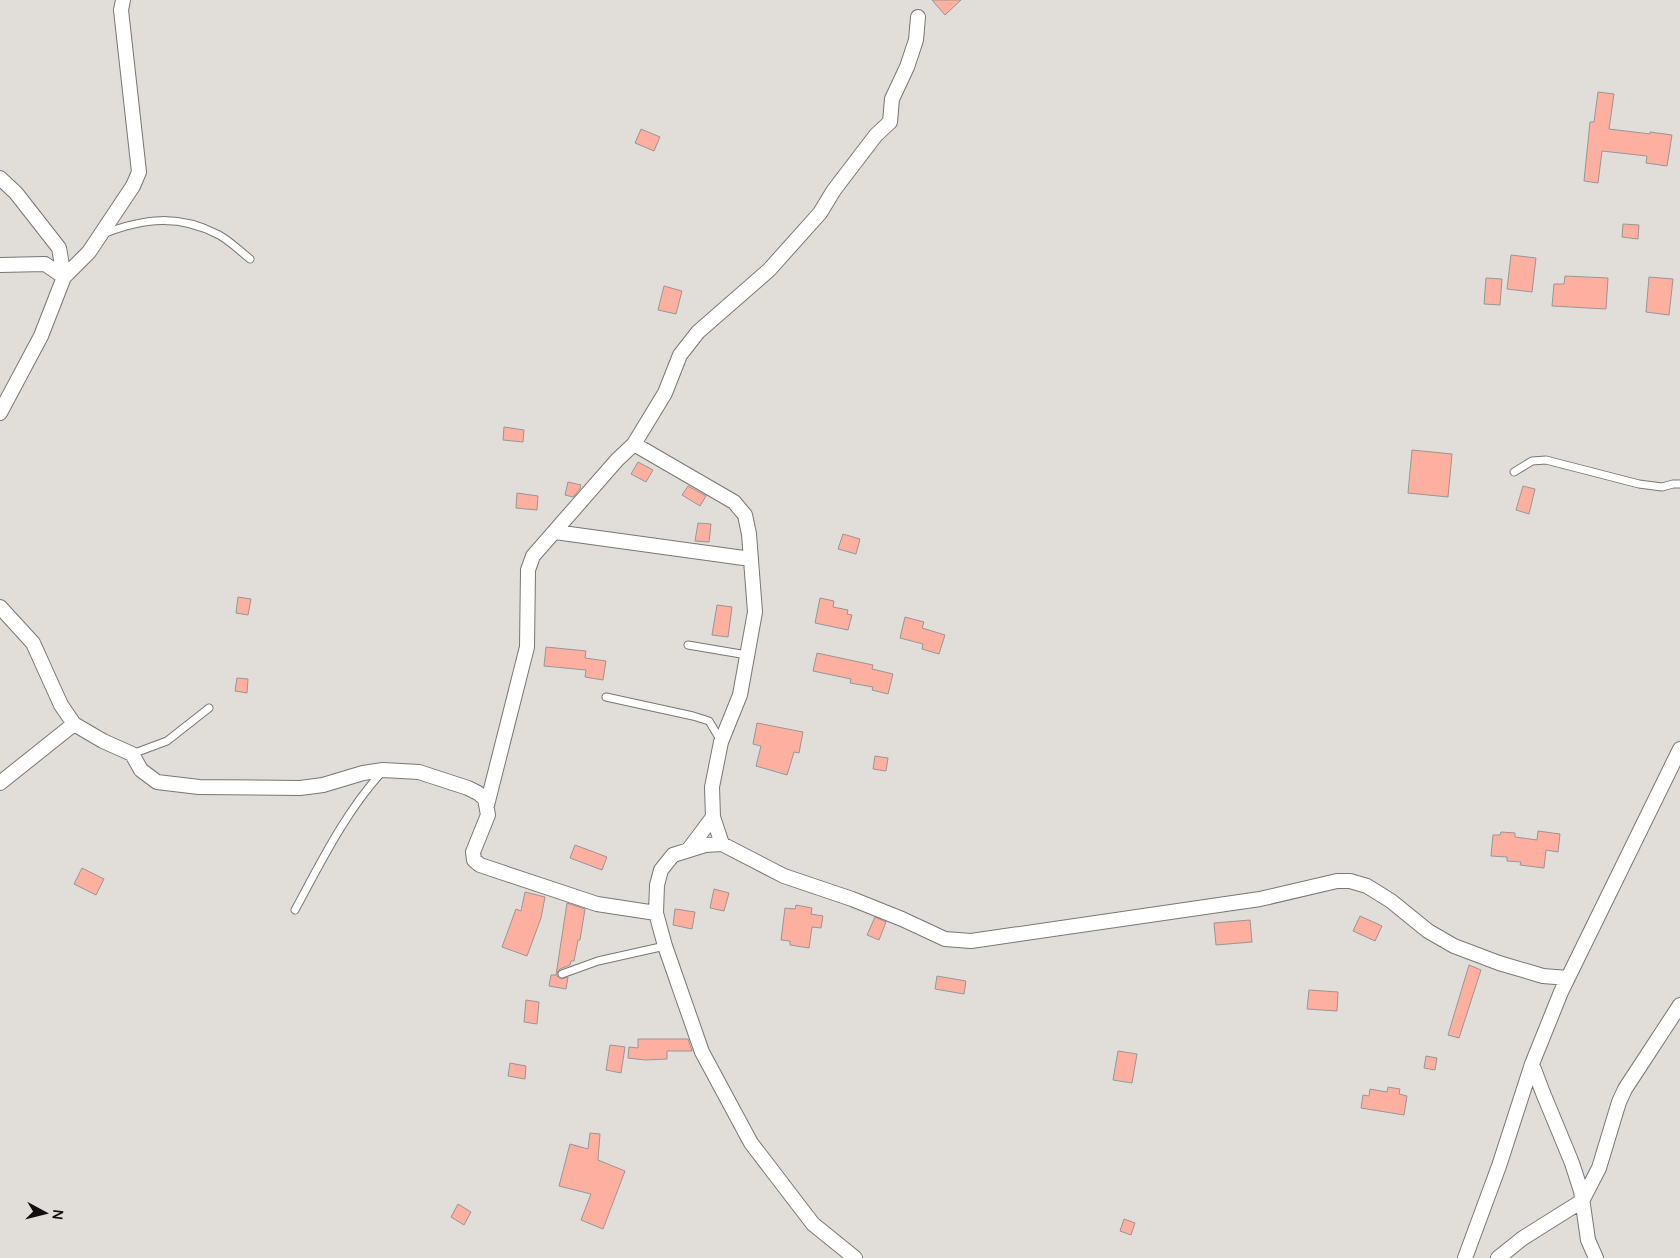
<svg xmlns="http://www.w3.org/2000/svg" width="1680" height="1258" font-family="Manrope,sans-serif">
<rect width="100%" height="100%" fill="#e1deda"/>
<path fill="#fdb0a0" stroke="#9a9594" d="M932,0H961L945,15Z
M1598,92L1614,94L1609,129L1650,134V132L1672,135L1667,166L1646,163L1647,156L1602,151L1598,183L1584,181L1590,122H1594Z
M641,129L660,137L654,151L635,143Z
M1623,224L1639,225L1638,239L1622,237Z
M1511,255L1536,258L1532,292L1507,289Z
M1565,276L1608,278L1606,309L1552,306L1554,284H1564Z
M1649,277L1673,279L1669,315L1646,312Z
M1486,278L1502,279L1500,305L1484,304Z
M664,286L682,291L676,314L658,310Z
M504,427L524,430L523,442L503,440Z
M1412,450L1452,454L1448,497L1408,493Z
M638,462L653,470L646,482L631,474Z
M568,482L581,485L580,489L573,497L565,495Z
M688,486L706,496L700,506L682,495Z
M1523,486L1535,489L1529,514L1516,510Z
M517,493L538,496L537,510L516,508Z
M698,523L711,524L709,542L695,541Z
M843,534L860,539L856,554L838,549Z
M238,597L251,599L248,615L236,613Z
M820,598L834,601L833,607L848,610L847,614L852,615L848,630L815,623Z
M717,605L732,607L728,637L712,635Z
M905,617L924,622L922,628L945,635L939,654L922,649L923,644L900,638Z
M546,647L586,651L585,658L606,661L603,680L585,677L586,670L544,666Z
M817,653L873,665L872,669L893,674L888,694L872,690L873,687L850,683L851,679L813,671Z
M237,678L248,679L247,693L235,691Z
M757,723L803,732L799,753L794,752L787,775L756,766L761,746L753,744Z
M875,756L888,758L886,771L873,769Z
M1538,831L1560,834L1558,852L1546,850L1544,868L1520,865L1521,862L1507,861V857L1491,856L1493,835H1500L1501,832L1515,833V837L1537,840Z
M575,845L607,857L602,870L570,858Z
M82,868L104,879L96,895L74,884Z
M714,889L729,893L724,911L710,908Z
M525,892L545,897L541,918L527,956L502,947L516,909L521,911Z
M567,903L585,909L580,940H578L574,961H571L570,965L560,969L557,973V976L561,979L568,977L566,989L549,986L551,975H556Z
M796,905L812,908L811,914L823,916L821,928L812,927L809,948L790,945V941L781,940L785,908L795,909Z
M675,909L695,912L692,929L673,925Z
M1360,916L1382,926L1375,941L1353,931Z
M875,917L886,922L879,940L867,935Z
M1250,920L1252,942L1216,945L1214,923Z
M1469,965L1481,970L1459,1038L1448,1035Z
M937,976L966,981L964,994L935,989Z
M1309,990L1338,992L1337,1011L1307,1009Z
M526,1000L539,1002L537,1024L524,1022Z
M638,1039H688L692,1051H667V1059L645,1060L628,1058L629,1047L638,1048Z
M610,1045L625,1047L621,1073L606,1070Z
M1118,1051L1137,1054L1132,1083L1113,1080Z
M1426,1056L1437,1058L1435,1070L1424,1068Z
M510,1063L526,1066L525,1079L508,1076Z
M1388,1087L1400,1089L1399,1094L1407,1096L1404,1115L1361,1108L1363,1095L1369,1096L1370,1089L1387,1092Z
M590,1133L600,1134L598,1160L625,1171L603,1229L581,1220L591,1194L559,1186L570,1144L588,1149Z
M458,1204L471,1212L464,1225L451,1217Z
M1124,1219L1135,1223L1131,1235L1120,1231Z"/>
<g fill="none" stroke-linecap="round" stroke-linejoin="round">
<defs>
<path id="lane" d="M103,234C144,218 179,214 219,235C230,241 240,251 250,259
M1514,472L1532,461L1546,460L1639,484L1662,487L1673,484H1680
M688,645L747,655
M606,697L693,716L709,721L721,741
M132,754L167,741L209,708
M295,910C321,862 345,813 381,773
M562,974L598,961L665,946"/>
<path id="street" d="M0,178L16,193L59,248L64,277
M0,265L45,264L64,277
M0,413L41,336L64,277L89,252L133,186L139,172L121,10L123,0
M634,444L734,502L745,515L749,534L755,612L740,695L721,742L712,787L713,817L722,844
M555,532L751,559
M0,607L33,643L61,705L74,724L103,741L132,754L141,770L157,782L199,787L300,788L323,785L363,773L383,770L419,772L468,788L478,793L485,799L488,815L473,852L474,860L480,865L597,904L656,913
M0,783L74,724
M487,805L527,647L528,570L533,556L617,460L634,444L665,393L680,355L698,332L769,270L820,213L834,190L876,135L890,122L892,99L907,67L916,40L918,17
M689,849L713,817
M1532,1064L1543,1093L1572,1163L1581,1191L1588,1240L1596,1258
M855,1258L813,1224L751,1143L702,1052L665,946L656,913L657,885L661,870L673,855L705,845L722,844L784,876L852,899L902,919L945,939L971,941L1260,899L1337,881H1350L1367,886L1391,901L1428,931L1454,946L1499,963L1543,976L1568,978
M1465,1258L1499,1166L1532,1064L1561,992L1680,749
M1498,1258L1523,1238L1582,1201L1599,1168L1619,1102L1625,1089L1680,1005"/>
</defs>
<use href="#lane" stroke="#797773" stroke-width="9"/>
<use href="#street" stroke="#797773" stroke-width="16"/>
<use href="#lane" stroke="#fff" stroke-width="7"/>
<use href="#street" stroke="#fff" stroke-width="14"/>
</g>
<g transform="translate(45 1213) rotate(97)" stroke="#e1deda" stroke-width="4" paint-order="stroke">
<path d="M0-4L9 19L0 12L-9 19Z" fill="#100f0e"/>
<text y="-8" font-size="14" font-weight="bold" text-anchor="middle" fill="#100f0e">N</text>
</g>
</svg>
